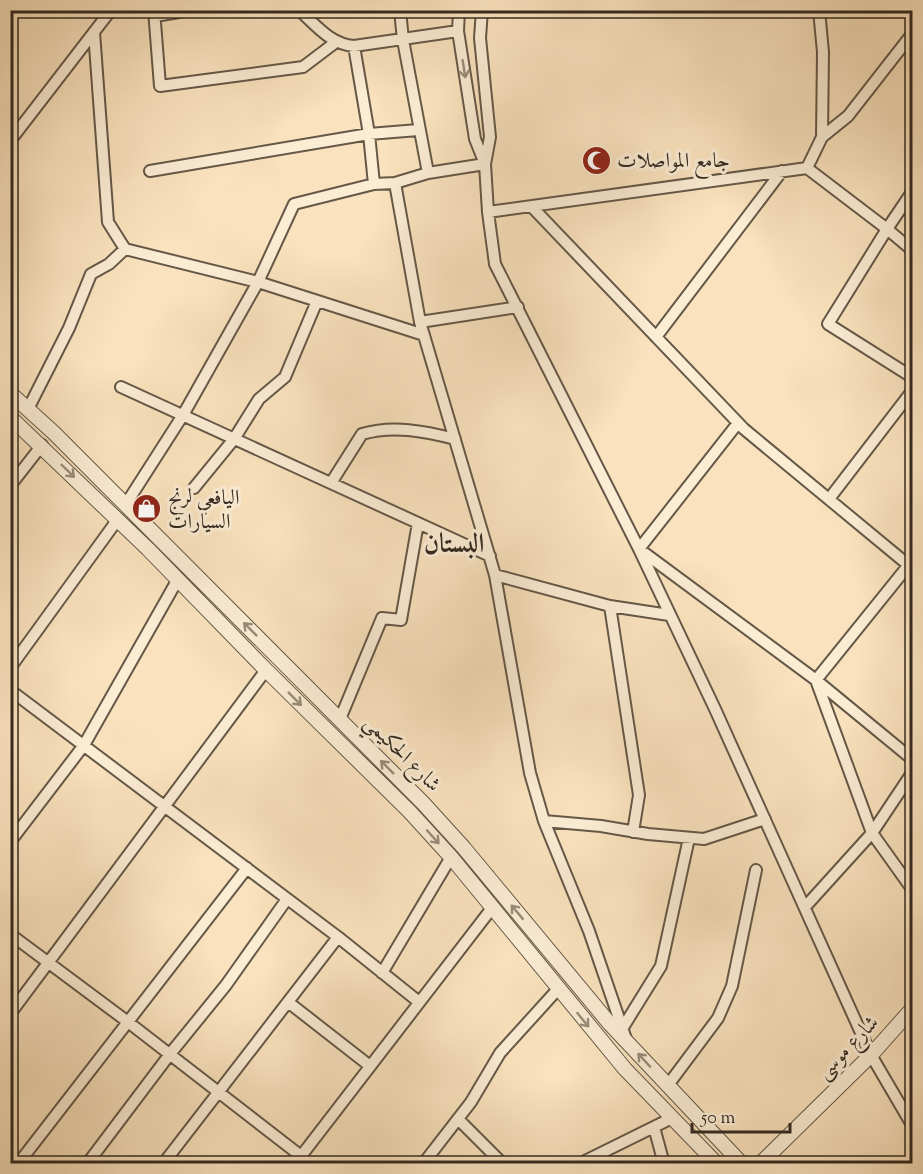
<svg xmlns="http://www.w3.org/2000/svg" width="923" height="1174" font-family="'Sorts Mill Goudy',Amiri,serif">
<rect width="100%" height="100%" fill="#f9e2bd"/>
<filter id="stains"><feTurbulence type="fractalNoise" baseFrequency=".00333" numOctaves="4"/><feColorMatrix values="0 0 0 0 .2 0 0 0 0 .09 0 0 0 0 .02 0 0 0 .5 -.17"/></filter>
<radialGradient id="worn" r=".72"><stop offset=".6" stop-color="#630" stop-opacity="0"/><stop offset="1" stop-color="#630" stop-opacity=".3"/></radialGradient>
<g fill="none" stroke-linecap="round" stroke-linejoin="round">
<defs>
<path id="minor" d="M154,10L160,86L303,67L336,42
M299,10C317,26 330,44 354,46L458,31
M400,10L403,40L428,173
M459,10L458,31L475,139L485,164
M482,10L480,38L490,137L485,164L488,212L495,264L639,549L715,709L871,1055L912,1125
M155,16L191,10
M94,32L108,222L125,249L258,282L183,415L126,504
M354,46L369,134L374,184
M822,137L848,116L912,34
M10,141L111,10
M807,168L887,229L828,324L912,377
M150,171L369,134L418,130
M395,183L374,184L294,204L258,282L424,335
M912,192L887,229L912,250
M532,207L744,429L912,568
M488,212L807,168L822,137L823,52L819,10
M420,322L395,183L428,173L485,164
M656,337L782,171
M121,387L490,556
M28,409L69,328L91,274L109,264L125,249
M738,423L639,549L816,680L912,759
M331,483L362,434C393,425 424,431 455,439
M10,486L42,445
M194,488L234,439L259,399L285,377L317,301
M829,499L912,391
M495,575L420,322L518,307
M610,606L639,795L633,832
M10,668L118,519
M816,680L872,833L912,889
M816,680L912,561
M10,690L338,937
M340,719L382,618L401,620L418,523
M544,821L601,826L648,834L704,839L765,819
M10,842L84,745L178,579
M805,907L872,833L912,773
M10,934L128,1022L301,1156
M382,973L451,857
M288,1002L370,1066
M10,1014L266,670
M622,1029L661,966L689,838
M626,1039L589,931L544,821L530,773L495,575L610,606L669,615
M668,1085L718,1018L732,986L756,870
M458,1119L503,1164
M654,1127L664,1164
M18,1164L247,868
M87,1164L170,1054L226,985L287,899
M163,1164L338,937L419,1002
M295,1164L492,908
M423,1164L471,1102L500,1053L558,989
M579,1164L672,1118"/>
<path id="tertiary" d="M10,393L54,433L423,803L464,848L610,1024L742,1164
M10,417L148,549L266,670L410,812L451,857L625,1069L717,1164
M760,1164L871,1055L912,1009"/>
</defs>
<use href="#minor" stroke="#655848" stroke-width="14"/>
<use href="#tertiary" stroke="#655848" stroke-width="16"/>
<use href="#minor" stroke="#fbecd4" stroke-width="10"/>
<use href="#tertiary" stroke="#fbecd4" stroke-width="14"/>
</g>
<defs><path id="oneway-shaft" d="M-6 0H5M1.5-3L5.5 0L1.5 3" fill="none" stroke-width="1.6" stroke-linecap="round" stroke-linejoin="round" transform="scale(1.5)"/></defs>
<g stroke="#988b7a">
<use href="#oneway-shaft" transform="translate(464 69) rotate(81)"/>
<use href="#oneway-shaft" transform="translate(68 471) rotate(44)"/>
<use href="#oneway-shaft" transform="translate(250 629) rotate(-135)"/>
<use href="#oneway-shaft" transform="translate(295 699) rotate(45)"/>
<use href="#oneway-shaft" transform="translate(387 767) rotate(-135)"/>
<use href="#oneway-shaft" transform="translate(433 837) rotate(48)"/>
<use href="#oneway-shaft" transform="translate(517 912) rotate(-130)"/>
<use href="#oneway-shaft" transform="translate(583 1020) rotate(51)"/>
<use href="#oneway-shaft" transform="translate(644 1060) rotate(-133)"/>
</g>
<defs>
<symbol id="mosque-disc" viewBox="-11 -11 22 22"><circle r="9.5" fill="#8f2418" stroke="#fbecd4"/><path d="M3.5-4.9A6 6 0 1 0 3.5 4.9A5 5 0 1 1 3.5-4.9Z" fill="#fff"/></symbol>
<symbol id="shop-disc" viewBox="-11 -11 22 22"><circle r="9.5" fill="#8f2418" stroke="#fbecd4"/><path d="M-5-2.5h2.3a2.7 3.5 0 0 1 5.4 0H5L5.5 6h-11ZM-1.5-2.5h3a1.5 2.3 0 0 0-3 0Z" fill="#fff"/></symbol>
</defs>
<g fill-rule="evenodd">
<use href="#mosque-disc" x="580" y="144" width="33" height="33"/>
<use href="#shop-disc" x="130" y="492" width="33" height="33"/>
</g>
<g text-anchor="middle" stroke-width="6" stroke-linejoin="round" paint-order="stroke">
<g font-size="21" fill="#342a21" stroke="#fbecd4" text-anchor="start">
<text x="617" y="167">جامع المواصلات</text>
<text x="168" y="504">اليافعي لرنج<tspan x="168" dy="24">السيارات</tspan></text>
</g>
<g font-size="21" fill="#342a21" stroke="#fbecd4">
<text transform="translate(403 753) rotate(45)" y="7">شارع الحكيمي</text>
<text transform="translate(847 1047) rotate(-46)" y="7">شارع موسى</text>
</g>
<g font-size="27" font-weight="bold" fill="#342a21" stroke="#fbecd4">
<text x="454" y="552">البستان</text>
</g>
</g>
<rect width="923" height="1174" fill="none" stroke="#f9e2bd" stroke-width="36"/>
<rect x="12" y="12" width="899" height="1150" fill="none" stroke="#342a21" stroke-width="3"/>
<rect x="18" y="18" width="887" height="1138" fill="none" stroke="#342a21" stroke-width="1.5"/>
<path d="M692 1123v9h98v-9" fill="none" stroke="#342a21" stroke-width="3"/>
<text x="701" y="1123" font-size="18" fill="#342a21" stroke="#fbecd4" stroke-width="4.5" paint-order="stroke">50 m</text>
<rect width="100%" height="100%" filter="url(#stains)"/>
<rect width="100%" height="100%" fill="url(#worn)"/>
</svg>
